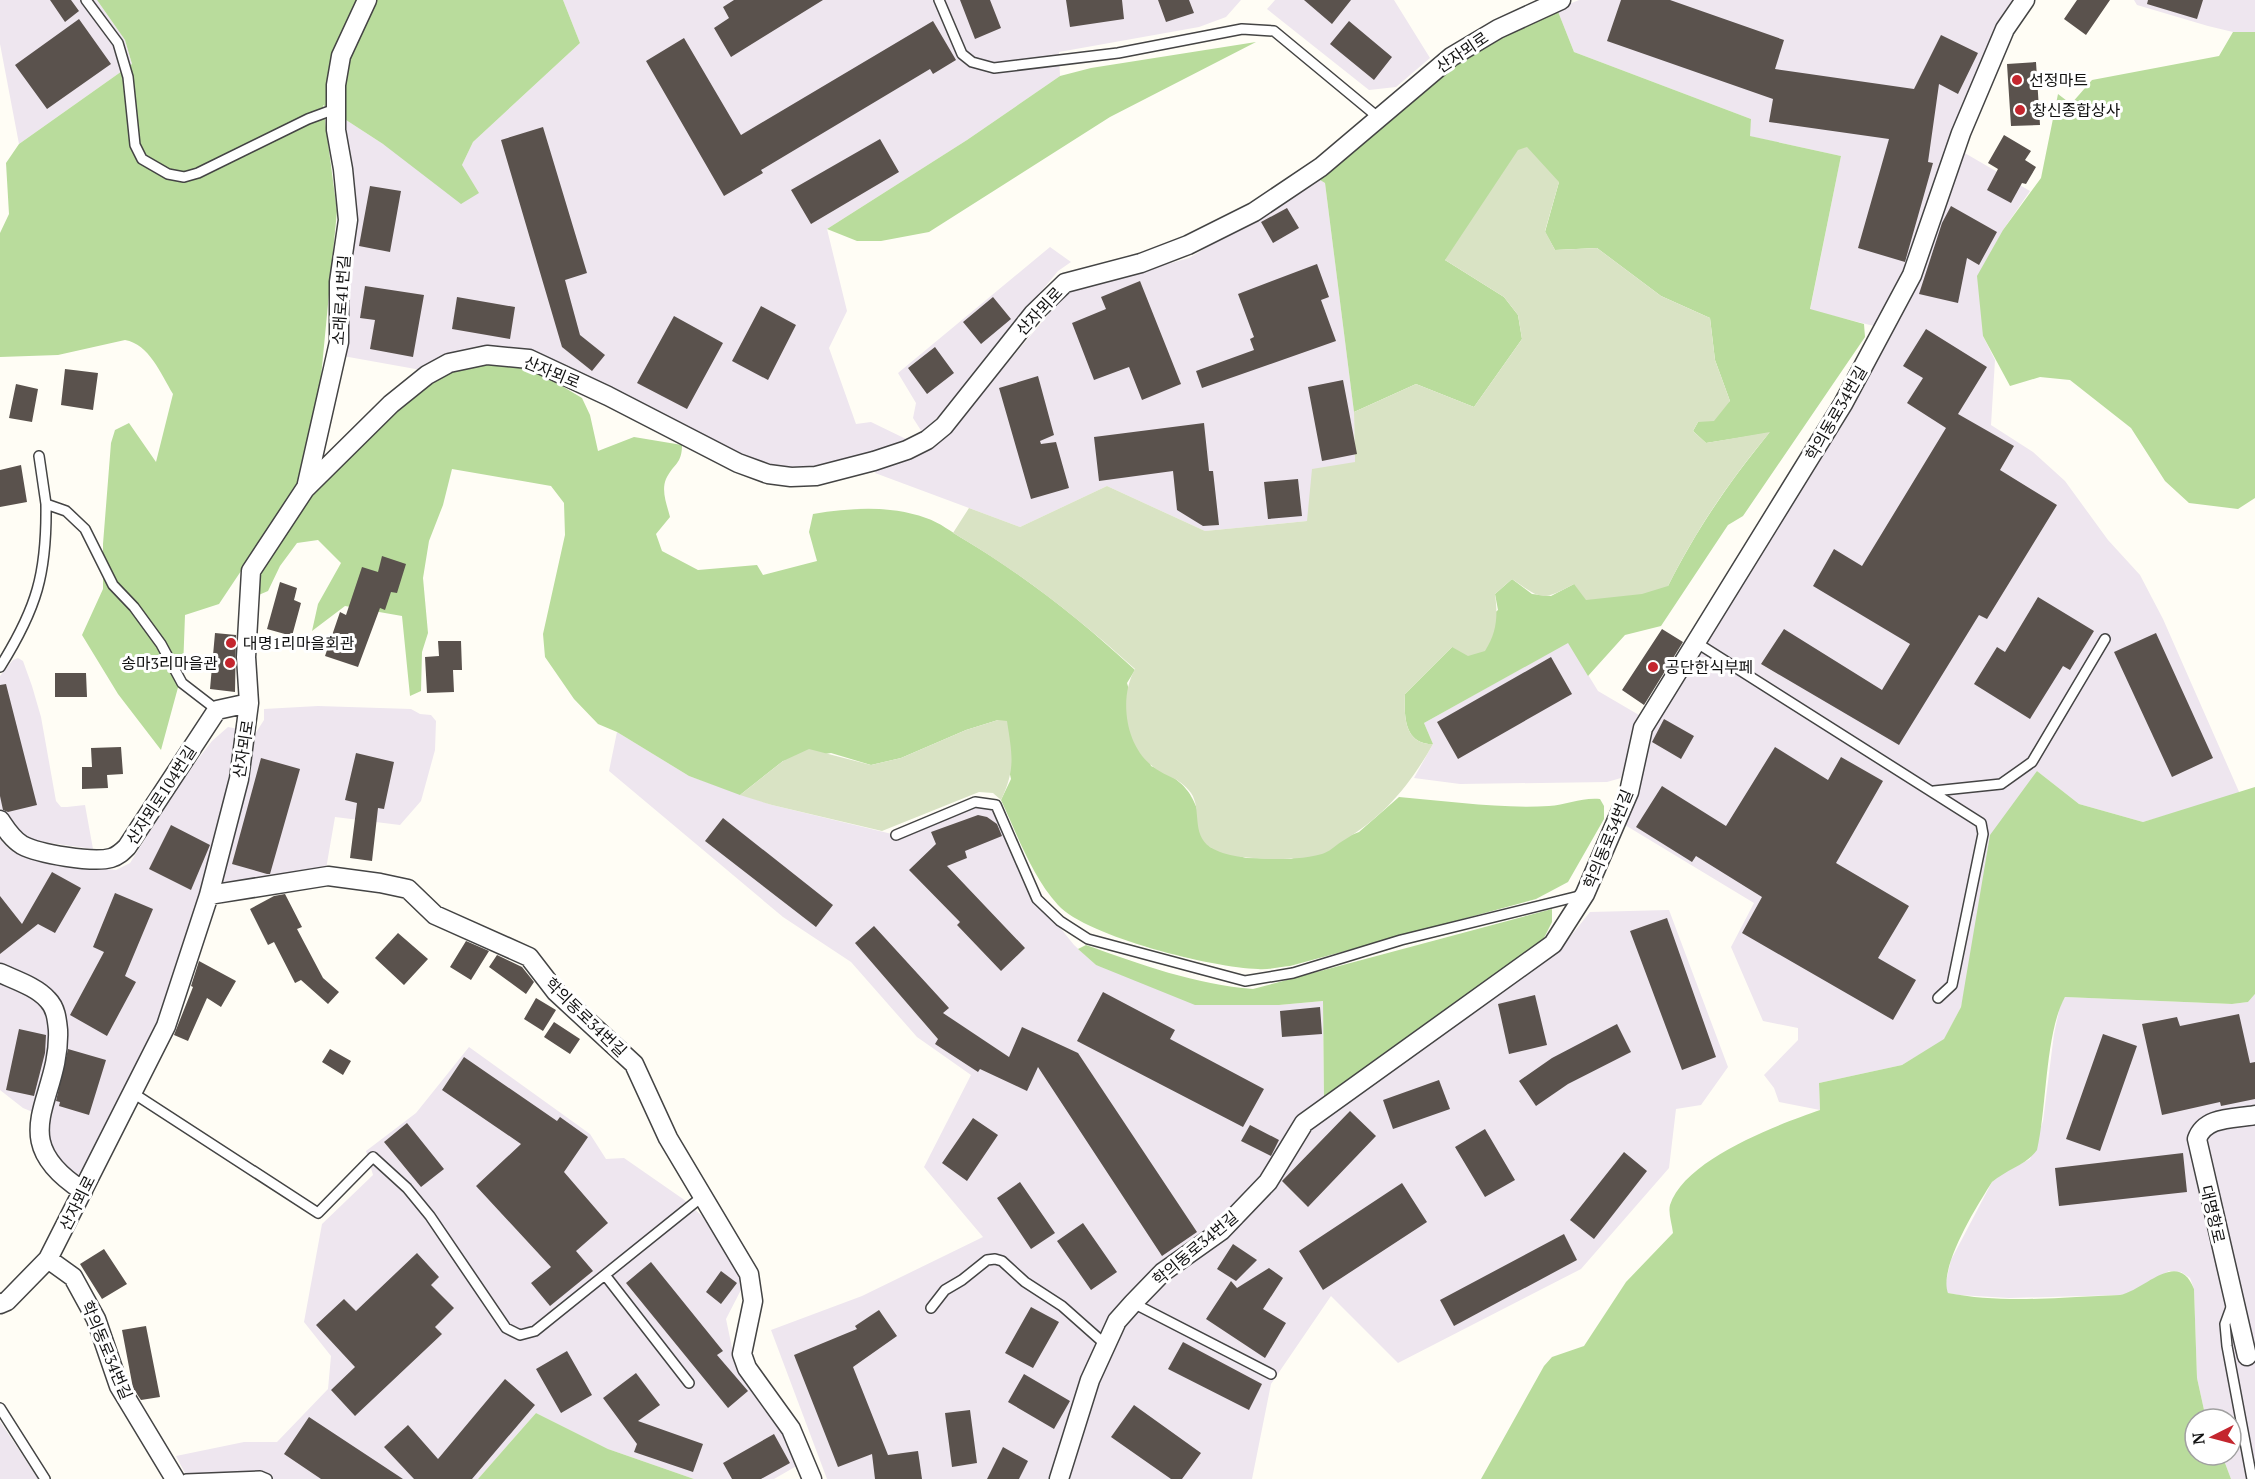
<svg xmlns="http://www.w3.org/2000/svg" width="2255" height="1479" font-family="'PT Serif','Noto Sans KR',serif">
<rect width="100%" height="100%" fill="#fffdf5"/>
<path fill="#eee6ef" d="M0,0H97L125,40L132,64L19,144L0,44Z
M563,0H1241L1226,17L1199,27L1059,52L1060,76L967,140L827,229L847,311L829,348L856,424L871,422L906,439L875,453L833,465L790,471L763,466L532,354L492,346L456,352L421,370L343,356L340,116L383,144L462,165L473,142L580,43Z
M1275,0H1394L1430,58L1396,87L1369,90L1267,9Z
M1579,0H2015L1903,278L1874,326L1810,310L1841,156L1749,136L1751,119L1574,52L1557,9Z
M2134,0H2255V32H2233L2208,26L2137,5Z
M1963,152L2030,191L2003,230L1983,336L1995,360L1991,425L2033,452L2065,481L2108,540L2140,575L2163,619L2240,794L2143,822L2079,804L2037,771L1972,953L1961,1007L1944,1040L1902,1065L1819,1083L1820,1110L1779,1102L1774,1088L1764,1075L1798,1040V1028L1763,1021L1731,947L1754,903L1625,825L1637,789L1648,738L1854,399Z
M1320,180L1325,183L1354,412L1355,462L1307,521L1205,531L1107,486L1020,527L875,473L878,468L956,424L1063,297L1074,290L1189,258Z
M1050,247L1071,262L1058,271L944,411L922,432L913,418L916,403L898,373Z
M1568,642L1598,691L1639,715L1621,778L1607,782L1460,784L1414,778L1433,744L1424,723Z
M18,658L23,661L32,686L41,717L56,801L61,807H67L85,805L93,849L36,841L22,836L3,815L0,808V676L13,660Z
M318,706L411,709L420,714L431,715L436,721L435,750L421,801L400,825L335,817L326,869L282,874L223,885L220,882L255,734L264,720V709Z
M228,727L239,729L241,732L213,865L159,1023L82,1178L69,1172L51,1148L45,1131L47,1118L23,1108L0,1090V839L10,850L43,862L116,870L130,863L184,777L212,741Z
M617,732L689,776L772,805L896,835L975,802L996,805L1037,899L1074,945L1096,965L1279,1005L1323,1001L1324,1108L1419,1050L1537,967L1562,947L1590,912L1669,910L1728,1067L1701,1105L1676,1109L1669,1168L1581,1269L1398,1363L1331,1296L1271,1384L1252,1479H827L771,1330L862,1296L983,1237L924,1167L971,1075L917,1037L851,962L783,917L609,771Z
M2255,994V1479H2231L2222,1455H2231V1419H2206L2197,1378L2194,1289L2190,1278L2181,1272L2169,1271L2131,1293L2120,1295L2009,1298L1958,1295L1948,1293L1945,1286L1951,1260L1992,1182L2003,1173L2030,1159L2043,1121L2054,1034L2060,1006L2065,997L2232,1004L2248,1002Z
M469,1047L590,1134L606,1159L624,1158L683,1199L702,1216L730,1255L744,1284L726,1319L735,1362L787,1432L800,1464L774,1479H694L608,1449L536,1413L478,1479H188L176,1456L244,1442H277L328,1389L331,1356L304,1322L322,1224L373,1175L366,1151L416,1113Z
M0,1421L38,1479H0Z"/>
<path fill="#b9dc9c" d="M97,0H563L580,43L473,142L462,165L479,193L461,204L383,144L323,105L337,211L321,377L301,481L219,604L185,615L183,669L161,750L118,694L82,635L103,589V544L111,443L115,430L129,423L156,462L173,394C161,374 149,344 125,340L58,355L0,357V233L9,214L6,163L19,144L132,64L125,40Z
M1557,9L1574,52L1751,119L1750,136L1841,156L1810,309L1864,324L1865,337L1743,516L1728,525L1661,626L1625,635L1588,676L1568,643L1424,723L1433,744C1404,744 1404,716 1405,694L1452,647L1498,610L1495,594L1512,579L1532,594L1551,596L1574,584L1668,586C1698,527 1728,484 1769,433L1706,443L1693,431L1698,422L1730,401L1715,360L1710,318L1661,296L1597,248L1555,250L1545,232L1559,182L1445,260L1504,297L1518,315L1522,339L1474,407L1416,384L1354,412L1325,183L1320,180L1469,53Z
M2233,32H2255V498L2238,509L2189,503L2165,481L2131,428L2070,380L2040,377L2010,386L1983,336L1977,276L2003,230L2041,178L2058,94L2071,104L2092,80L2219,56Z
M1256,42L1110,117L929,232L881,241H857L827,229L967,140L1060,76L1091,68Z
M488,362L530,367L582,398L590,415L598,451L634,437L682,445C682,464 674,463 666,479C661,491 667,505 670,517L656,534L662,551L698,570L757,565L763,575L817,561L809,532L813,514C851,508 889,505 926,518C939,522 953,533 965,540C1027,577 1082,621 1135,670L1127,683L1151,766C1197,785 1194,803 1210,847L1246,858L1291,859L1359,832L1399,797C1448,801 1500,809 1549,806C1566,805 1583,797 1600,799L1604,806V819L1568,882L1536,899L1290,966C1279,967 1268,970 1258,969C1214,968 1087,937 1058,905C1032,877 1017,834 1001,800L1011,779L998,720L966,730L901,758L871,765L831,753L783,761L740,795L689,776L617,732L598,724L574,699L545,657L543,634L565,535L564,503L551,486L452,469L443,505L429,541L423,578L428,633L422,652L421,691L410,696L402,616L345,606L312,631L318,604L341,563L318,540L297,543L280,566L268,591L254,597L256,577L306,500L401,403L454,370Z
M2037,771L2079,804L2143,822L2255,787V994L2248,1002L2232,1004L2065,997C2045,1033 2047,1107 2037,1150C2026,1165 2007,1169 1992,1182C1978,1204 1938,1268 1948,1293C2003,1304 2064,1297 2120,1295C2145,1290 2178,1248 2194,1289L2197,1378L2206,1419H2195V1455H2222L2231,1479H1481L1544,1366L1552,1357L1584,1346L1626,1282L1673,1233C1672,1224 1668,1213 1670,1205C1685,1159 1777,1125 1820,1110L1819,1083L1902,1065L1944,1039L1961,1007L1990,835Z
M1552,909V922L1543,940L1493,981L1324,1101L1323,1001L1279,1005H1195L1096,965L1078,949L1086,945C1139,964 1197,985 1253,989Z
M536,1413L608,1449L694,1479H478Z"/>
<path fill="#d9e3c4" d="M1527,147L1559,182L1545,231L1555,250L1597,248L1661,296L1710,318L1715,360L1730,401L1714,421L1698,422L1693,431L1706,443L1770,432C1728,483 1698,527 1668,586L1642,594L1586,600L1574,584C1541,602 1541,599 1512,579L1495,594C1498,616 1497,632 1485,651L1468,656L1452,647L1405,694C1404,716 1404,744 1433,744C1410,785 1383,818 1341,842C1335,846 1329,852 1322,854C1305,859 1285,859 1268,859C1250,858 1225,857 1210,847C1191,834 1202,809 1191,793C1179,776 1164,777 1151,765C1125,744 1119,697 1135,669C1078,618 1020,572 953,533L969,508L1020,527L1107,486L1205,531L1307,521L1312,469L1355,462L1354,412L1416,384L1474,407L1522,339L1518,315L1504,297L1445,260L1518,150Z
M998,720L1007,721C1012,754 1016,769 1001,800L993,793L979,792L882,831L772,805L740,795L783,761L809,749L871,765L901,758L966,730Z"/>
<path fill="#5a524d" d="M50,0H71L79,11L65,22Z
M734,0H823L731,57L714,28L729,18L723,7Z
M960,0H990L1001,28L975,39Z
M1066,0H1122L1124,19L1070,27Z
M1158,0H1189L1194,13L1166,22Z
M1304,0H1351L1332,24Z
M1621,0H1670L1784,40L1775,69L1914,89L1941,35L1978,53L1958,94L1939,84L1928,162L1933,163L1905,262L1858,248L1889,139L1769,122L1773,99L1607,41Z
M2077,0H2110L2086,35L2064,19Z
M2148,0H2203L2197,19L2147,4Z
M79,19L111,64L47,109L15,65Z
M933,21L956,60L933,74L930,69L761,170L763,173L724,196L646,61L684,38L741,135Z
M1349,21L1392,57L1374,80L1330,44Z
M2036,62L2040,125L2011,126L2007,64Z
M543,127L587,273L565,280L580,335L605,355L592,371L562,347L501,140Z
M2004,135L2031,151L2025,160L2036,167L2026,184L2022,183L2011,203L1987,190L1998,169L1988,163Z
M880,139L899,172L811,224L791,190Z
M370,186L401,191L390,252L359,246Z
M1951,206L1997,232L1979,265L1967,258L1958,303L1919,294L1942,223Z
M1287,208L1299,228L1273,243L1261,222Z
M1317,264L1329,297L1321,300L1336,341L1202,388L1196,371L1254,350L1250,339L1254,337L1238,294Z
M1140,281L1181,384L1142,400L1129,367L1094,380L1072,323L1106,309L1101,297Z
M365,286L424,295L413,357L370,349L375,320L360,318Z
M457,297L515,307L510,339L452,329Z
M993,297L1011,319L981,344L963,322Z
M761,306L796,325L768,380L732,361Z
M674,316L723,343L687,409L637,383Z
M1926,329L1987,367L1958,414L2014,446L2000,470L2057,505L1987,619L1979,615L1899,745L1761,664L1784,629L1882,690L1910,644L1813,586L1834,549L1862,566L1946,428L1907,403L1923,378L1903,366Z
M935,347L954,373L927,394L908,368Z
M65,369L98,373L93,410L61,405Z
M1038,376L1054,435L1040,441L1041,444L1056,442L1069,488L1031,499L999,388Z
M1343,380L1357,454L1322,461L1308,387Z
M16,384L38,389L32,422L9,418Z
M1204,423L1209,471H1213L1219,525L1203,526L1177,510L1173,471L1099,481L1094,437Z
M21,465L27,502L0,507V470Z
M1298,479L1302,516L1268,519L1264,482Z
M382,556L406,564L397,593L391,592L385,610L380,608L358,667L325,656L340,612L346,615L362,567L378,572Z
M280,582L297,588L294,600L301,603L292,636L267,629Z
M2038,597L2094,631L2070,670L2063,666L2030,719L1974,684L1997,647L2005,652Z
M1662,629L1683,642L1644,705L1622,690Z
M215,633L236,635L235,692L210,689Z
M2156,633L2213,758L2172,777L2114,652Z
M438,641H461L462,670H453L454,692L427,693L425,657L439,656Z
M1551,657L1572,694L1458,759L1437,722Z
M55,673H86L87,697H55Z
M6,684L37,805L8,812L3,810L0,796V685Z
M1664,719L1694,736L1681,759L1652,742Z
M121,747L123,774L107,775L108,788L82,789V767H92L91,748Z
M1775,747L1828,780L1841,757L1883,781L1836,863L1909,906L1878,958L1916,980L1893,1020L1742,933L1762,897L1696,856L1692,862L1636,827L1662,786L1726,826Z
M356,753L394,762L384,809L378,808L372,861L350,858L357,803L345,800Z
M261,758L300,769L270,874H267L232,864Z
M978,815L987,817L997,824L1002,836L965,851L967,858L947,866L1025,948L1001,971L957,925L960,922L909,870L936,844L931,832Z
M723,818L833,905L816,927L705,841Z
M171,825L210,845L191,890L149,869Z
M52,872L81,888L55,933L38,924L0,954V896L22,924Z
M115,893L153,909L125,976L136,982L107,1036L70,1015L104,952L93,947Z
M285,894L302,927L297,929L323,978L339,992L328,1004L301,980L295,983L274,942L268,945L250,909L274,896Z
M1667,918L1716,1057L1682,1070L1630,931Z
M874,926L949,1008L943,1013L1009,1057L1022,1027L1078,1053L1197,1232L1162,1256L1038,1067L1027,1091L980,1069L978,1072L935,1044L938,1039L855,943Z
M398,933L428,959L404,985L375,958Z
M466,941L489,951L471,980L450,967Z
M497,955L522,967L534,982L526,994L489,967Z
M199,961L236,981L221,1007L207,998L188,1041L174,1035L193,987L191,986Z
M1103,992L1175,1030L1170,1039L1264,1089L1243,1127L1077,1041Z
M1535,995L1547,1045L1509,1054L1498,1004Z
M536,998L556,1010L543,1031L524,1019Z
M1320,1007L1322,1034L1282,1037L1280,1011Z
M2239,1014L2250,1063L2255,1062V1099L2221,1106L2220,1102L2162,1115L2142,1024L2177,1017L2180,1026Z
M554,1022L580,1039L570,1054L544,1037Z
M1617,1024L1631,1052L1568,1084L1536,1106L1519,1081L1552,1058Z
M19,1029L46,1035L45,1053L34,1096L6,1090Z
M2103,1034L2137,1046L2100,1151L2066,1139Z
M68,1049L106,1060L89,1115L59,1106L60,1102L56,1101Z
M330,1049L351,1061L343,1075L322,1062Z
M464,1057L557,1121L560,1117L588,1137L564,1172L608,1223L576,1251L593,1271L550,1306L531,1283L551,1267L476,1186L521,1144L442,1090Z
M1439,1080L1450,1109L1393,1129L1383,1100Z
M1350,1111L1376,1136L1308,1207L1282,1181Z
M973,1118L998,1135L967,1181L942,1163Z
M407,1123L444,1169L421,1187L384,1142Z
M1250,1125L1279,1140L1271,1156L1241,1141Z
M1485,1129L1515,1180L1485,1197L1455,1147Z
M1624,1152L1647,1171L1594,1239L1570,1220Z
M2183,1153L2187,1192L2059,1206L2055,1168Z
M1020,1182L1055,1233L1031,1249L997,1198Z
M1402,1183L1427,1222L1323,1290L1299,1251Z
M1083,1223L1117,1272L1091,1290L1057,1241Z
M1564,1234L1577,1260L1454,1326L1440,1300Z
M1233,1244L1257,1260L1236,1281L1217,1269Z
M104,1249L127,1284L102,1299L80,1264Z
M417,1253L439,1277L431,1285L454,1308L435,1327L442,1334L355,1416L331,1390L355,1367L316,1325L344,1299L356,1311Z
M651,1262L723,1351L717,1355L748,1391L728,1408L626,1283Z
M1269,1268L1283,1278L1263,1309L1286,1323L1265,1358L1206,1319L1231,1281L1237,1288Z
M721,1271L737,1283L721,1304L706,1292Z
M1031,1307L1059,1322L1033,1368L1005,1353Z
M879,1310L897,1336L853,1367L888,1455L918,1451L922,1479H875L872,1454L838,1467L794,1355L857,1329L855,1326Z
M146,1326L160,1397L141,1400L133,1388L122,1330Z
M1183,1342L1262,1384L1249,1410L1168,1369Z
M567,1351L592,1395L561,1413L536,1369Z
M636,1373L660,1405L638,1421L703,1444L693,1472L634,1452L637,1444L603,1398Z
M1024,1374L1070,1401L1054,1429L1008,1402Z
M505,1379L535,1405L472,1479H414L384,1447L408,1425L438,1459Z
M1134,1405L1201,1453L1182,1479H1171L1111,1437Z
M970,1410L977,1463L952,1467L945,1413Z
M309,1417L403,1479H321L284,1454Z
M774,1434L790,1463L761,1479H732L723,1463Z
M1003,1447L1028,1461L1019,1479H987Z"/>
<g fill="none" stroke-linecap="round" stroke-linejoin="round">
<defs>
<path id="lane" d="M86,0L118,43L128,77L135,145L142,159L168,174L184,177L198,173L308,119L335,109
M939,0L962,54L972,62L994,68L1118,53L1242,29L1274,31L1379,118
M39,456L46,504
M1697,643L1981,823L1983,834L1952,985L1938,998
M0,667C37,608 47,573 46,504L66,511L85,529L113,585L134,607L161,644L182,683L217,710
M1934,791L2001,784L2032,762L2105,639
M896,835L975,802L996,805L1037,899L1060,921L1088,939L1245,981L1293,973L1401,940L1583,895
M133,1093L318,1213L373,1157L407,1188L430,1216L506,1328L520,1335L535,1331L703,1196
M605,1275L689,1383
M2233,1302L2225,1324L2227,1346L2252,1479
M1133,1303L1271,1374
M931,1308L945,1290L962,1280L987,1260L995,1259L1002,1261L1025,1282L1062,1306L1106,1345
M0,1408L45,1479
M186,1479L260,1476L267,1479"/>
<path id="street" d="M306,488L339,342V282L348,220L343,169L336,130V85L341,56L367,0
M0,820C6,829 12,839 22,845C39,854 93,863 111,858C118,856 122,852 127,847L217,710L249,703
M209,895L328,876L380,883L408,889L435,915L529,957L556,992L634,1064L668,1138L749,1274L753,1301L742,1354L747,1368L791,1429L812,1479
M0,973C15,980 37,987 48,1000C56,1008 57,1020 58,1030C61,1100 1,1138 83,1191
M48,1259L73,1277L96,1319L119,1386L175,1479
M0,1304L7,1301L48,1259L166,1026L209,895L239,779L249,703L246,657L251,571L305,489L391,404L427,375L449,363L487,355L529,359L608,396L738,463L768,474L791,477L816,476L874,461L907,450L927,440L944,426L1033,314L1065,283L1141,263L1188,245L1254,212L1321,167L1451,57L1498,29L1561,0
M2247,1356L2197,1139C2205,1116 2234,1119 2255,1115
M1059,1479L1090,1380L1117,1321L1133,1303L1163,1272L1221,1231L1268,1182L1304,1123L1553,944L1585,894L1629,792L1643,728L1843,404L1912,275L1961,133L2005,29L2025,0"/>
</defs>
<use href="#lane" stroke="#444" stroke-width="12"/>
<use href="#street" stroke="#444" stroke-width="21"/>
<use href="#lane" stroke="#fff" stroke-width="9"/>
<use href="#street" stroke="#fff" stroke-width="18"/>
</g>
<g fill="#c4262e" stroke="#fff" stroke-width="2">
<circle cx="2017" cy="80" r="6"/>
<circle cx="2020" cy="110" r="6"/>
<circle cx="231" cy="643" r="6"/>
<circle cx="230" cy="663" r="6"/>
<circle cx="1653" cy="667" r="6"/>
</g>
<g text-anchor="middle" stroke-width="6" stroke-linejoin="round" paint-order="stroke">
<g font-size="16" fill="#111" stroke="#fff">
<text transform="translate(1462 52) rotate(-34)" y="6">산자뫼로</text>
<text transform="translate(341 300) rotate(-86)" y="6">소래로41번길</text>
<text transform="translate(1039 311) rotate(-47)" y="6">산자뫼로</text>
<text transform="translate(552 372) rotate(22)" y="6">산자뫼로</text>
<text transform="translate(1836 413) rotate(-60)" y="6">학의동로34번길</text>
<text transform="translate(243 749) rotate(-81)" y="6">산자뫼로</text>
<text transform="translate(161 795) rotate(-57)" y="6">산자뫼로104번길</text>
<text transform="translate(1608 839) rotate(-68)" y="6">학의동로34번길</text>
<text transform="translate(586 1017) rotate(44)" y="6">학의동로34번길</text>
<text transform="translate(77 1203) rotate(-63)" y="6">산자뫼로</text>
<text transform="translate(2213 1214) rotate(77)" y="6">대명항로</text>
<text transform="translate(1195 1248) rotate(-40)" y="6">학의동로34번길</text>
<text transform="translate(107 1350) rotate(67)" y="6">학의동로34번길</text>
</g>
<g font-size="16" fill="#111" stroke="#fff" text-anchor="start">
<text x="2029" y="86">선정마트</text>
<text x="2032" y="116">창신종합상사</text>
<text x="243" y="649">대명1리마을회관</text>
<text x="218" y="669" text-anchor="end">송마3리마을관</text>
<text x="1665" y="673">공단한식부페</text>
</g>
</g>
<g transform="translate(2213 1437) rotate(264)"><circle r="28" fill="#ffffff" stroke="#a0a0a0" stroke-width="1.5"/>
<path d="M0-4.5L10 22L0 15L-10 22Z" fill="#c4262e"/>
<text y="-9" font-size="16" font-weight="bold" text-anchor="middle" fill="#111111">N</text>
</g>
</svg>
